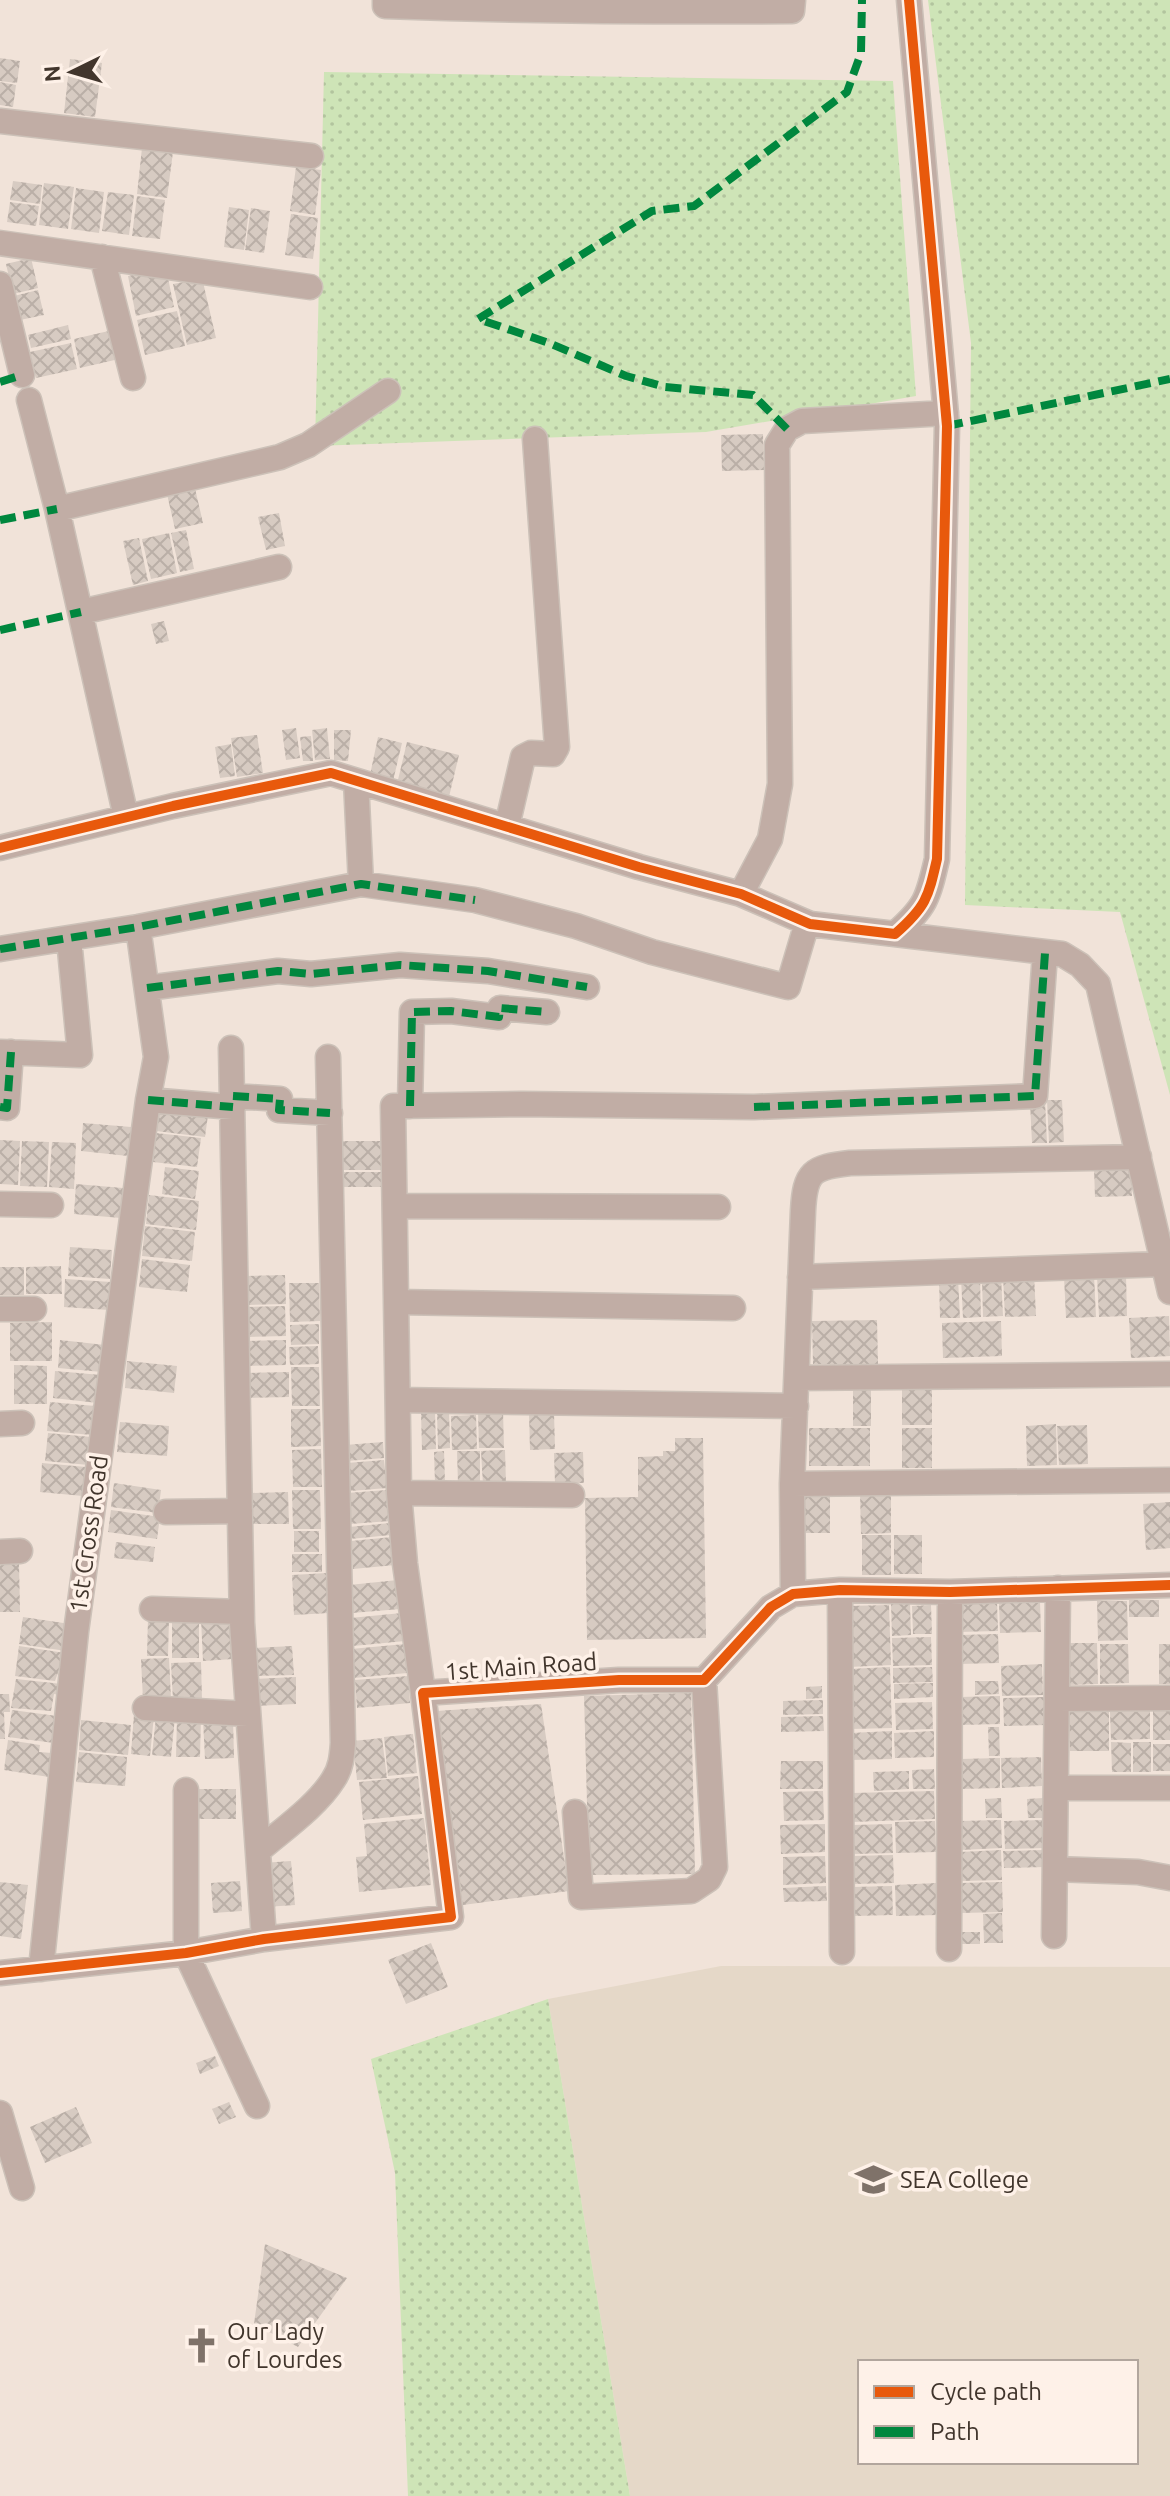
<svg xmlns="http://www.w3.org/2000/svg" width="1170" height="2496" font-family="Ubuntu,sans-serif">
<defs>
<pattern id="grass-dots" width="8" height="8" patternUnits="userSpaceOnUse" patternTransform="scale(2)"><rect width="8" height="8" fill="#cee4b7"/><path d="M2 2h.1M6 6h.1" fill="none" stroke="#b2c49e" stroke-width="1.8" stroke-linecap="round"/></pattern>
<pattern id="building-cross-hatch" width="8" height="8" patternUnits="userSpaceOnUse" patternTransform="scale(2)"><rect width="8" height="8" fill="#d7cbc2"/><path d="M0 0l8 8M0 8l8-8" fill="none" stroke="#baafa7"/></pattern>
</defs>
<rect width="100%" height="100%" fill="#f1e3d9"/>
<path fill="#e5d8c8" fill-rule="evenodd" d="M721,1966L1170,1967V2496H630L548,1999ZM860,2362H1136V2462H860Z"/>
<path fill="url(#grass-dots)" d="M928,0H1170V1095L1120,912L965,905L971,343Z
M324,72L893,81L916,396L706,432L315,446Z
M548,1999L630,2496H408L395,2173L371,2059Z"/>
<path fill="url(#building-cross-hatch)" d="M0,58L20,61L17,83L0,81Z
M70,59L102,63L95,117L64,113Z
M0,82L16,85L13,107L0,105Z
M142,148L173,152L167,198L137,194Z
M296,167L321,170L315,215L290,211Z
M13,181L42,185L40,204L10,200Z
M44,183L74,187L68,229L39,225Z
M76,188L104,192L99,233L71,229Z
M108,192L134,195L129,235L102,231Z
M137,196L165,200L160,239L132,236Z
M10,202L39,206L36,226L7,222Z
M229,207L249,210L244,250L224,247Z
M251,208L270,211L264,253L245,250Z
M291,214L318,218L313,259L285,255Z
M31,258L38,288L13,294L6,264Z
M141,273L168,278L174,307L136,316L128,276Z
M189,281V283L203,282L216,338L187,345L173,284Z
M38,290L44,315L20,320L14,296Z
M177,311L185,346L145,355L137,320Z
M68,325L71,339L31,348L28,335Z
M113,330L119,359L80,368L74,339Z
M71,343L77,369L36,378L30,352Z
M763,434L764,470L722,471L721,435Z
M194,484L203,523L175,529L166,490Z
M279,513L285,546L266,550L258,517Z
M186,530L194,569L180,572L171,533Z
M169,533L177,573L151,579L142,539Z
M139,538L148,581L133,585L123,541Z
M164,621L169,641L156,644L151,624Z
M296,728L300,758L286,760L282,730Z
M327,728L330,759L315,760L312,730Z
M334,730H351L348,761L334,760Z
M257,735L263,773L237,777L231,738Z
M311,736L313,761H303L300,737Z
M378,737L402,743L393,781L370,775Z
M407,742L459,755L449,797L397,784Z
M231,744L235,776L220,778L215,747Z
M1047,1100H1062L1064,1142L1049,1143Z
M1045,1101L1047,1143H1032L1030,1102Z
M159,1103L209,1108L205,1137L156,1131Z
M83,1123L131,1127L128,1156L81,1151Z
M156,1133L201,1138L197,1167L153,1162Z
M0,1140L20,1141L18,1185L0,1184Z
M22,1141L49,1142L47,1187L20,1186Z
M340,1141H381V1170H341Z
M52,1142L76,1143L74,1189L49,1187Z
M165,1167L199,1171L195,1199L162,1194Z
M1131,1167L1132,1196L1095,1197L1094,1168Z
M341,1172H381V1187H341Z
M76,1184L123,1188L121,1218L74,1214Z
M149,1195L199,1201L196,1230L146,1224Z
M145,1226L195,1232L192,1261L142,1256Z
M70,1247L112,1250L110,1279L68,1276Z
M142,1259L190,1265L187,1292L139,1287Z
M61,1266L62,1294H26V1267Z
M0,1267H24V1295H0Z
M1034,1274L1036,1316L1005,1317L1003,1275Z
M285,1275L286,1304L247,1305L246,1276Z
M1094,1275L1096,1317L1066,1318L1064,1277Z
M1126,1275L1127,1316L1099,1317L1097,1276Z
M980,1277L981,1317L963,1318L961,1278Z
M1001,1277L1003,1316L983,1317L982,1278Z
M958,1278L960,1318H940L939,1279Z
M65,1279L111,1282L109,1310L64,1307Z
M289,1283H319L320,1321L290,1322Z
M285,1306L286,1336L246,1337L245,1307Z
M1169,1316L1170,1356L1131,1358L1129,1318Z
M877,1320L878,1364H813L812,1321Z
M1001,1321L1002,1356L943,1358L942,1323Z
M52,1322V1361H10V1323Z
M319,1324V1344L291,1345L290,1325Z
M60,1340L105,1345L102,1372L58,1368Z
M286,1340V1365L248,1366L247,1341Z
M318,1346L319,1364L290,1365L289,1347Z
M127,1361L177,1366L174,1393L125,1388Z
M14,1365L47,1366V1404H14Z
M291,1367H319L320,1406H292Z
M55,1371L101,1375L98,1403L53,1398Z
M289,1372V1397L248,1398L247,1373Z
M853,1385H871V1426H853Z
M932,1385V1425H902V1386Z
M50,1402L95,1406L92,1435L47,1431Z
M291,1409H320L321,1446L291,1447Z
M503,1410L504,1448H479L478,1411Z
M449,1411L450,1448L438,1449L437,1412Z
M435,1412L436,1449L422,1450L421,1413Z
M554,1413L555,1449L530,1450L529,1414Z
M476,1415L477,1449L452,1450L451,1416Z
M120,1422L169,1426L167,1456L117,1452Z
M1056,1424L1057,1465L1027,1466L1026,1426Z
M1087,1425L1088,1464L1059,1465L1057,1426Z
M809,1428H870V1466H809Z
M902,1428H932V1468H902Z
M48,1433L91,1437L89,1465L45,1461Z
M675,1438H703L706,1638L587,1640L585,1498L638,1497V1457L663,1456V1451H675Z
M383,1442L384,1458L347,1461L345,1445Z
M321,1449L322,1487H293L292,1450Z
M505,1450L506,1484L483,1485L481,1451Z
M444,1451L445,1483H435L434,1452Z
M457,1451H480V1483L458,1484Z
M583,1452L584,1483H555L554,1453Z
M384,1460L387,1488L350,1491L347,1463Z
M42,1463L86,1467L83,1496L40,1492Z
M114,1483L161,1490L158,1513L111,1507Z
M292,1490H320L321,1529H293Z
M387,1490L390,1521L350,1524L347,1493Z
M891,1491V1533L861,1534L860,1492Z
M288,1492L289,1524H252L251,1493Z
M830,1493V1533H799V1494Z
M1170,1502V1548L1146,1550L1143,1504Z
M111,1510L160,1517L157,1539L108,1532Z
M390,1523L391,1535L350,1539L349,1527Z
M294,1531H319V1552H294Z
M862,1535H891V1575H862Z
M894,1535H922V1574H894Z
M392,1537L395,1565L353,1569L351,1541Z
M116,1542L155,1547L153,1562L114,1558Z
M292,1554H322V1572H292Z
M0,1562H19L20,1612H0Z
M327,1573L329,1613L294,1615L292,1575Z
M398,1580L400,1609L352,1613L349,1585Z
M1129,1600H1159V1617H1129Z
M1097,1601H1127L1128,1640L1098,1641Z
M997,1602L998,1631L958,1632L957,1603Z
M1040,1602L1041,1632L1000,1633L999,1603Z
M891,1603H910L911,1635L892,1636Z
M889,1605L891,1665L849,1667L848,1606Z
M931,1605L932,1634H913L912,1606Z
M402,1613L405,1641L353,1646L350,1618Z
M23,1617L70,1624L66,1651L19,1644Z
M148,1618L169,1619L168,1656H147Z
M231,1618L233,1659L203,1661L201,1619Z
M172,1619H199V1658H172Z
M998,1634L999,1663L960,1664L959,1635Z
M931,1637L932,1665L893,1666L892,1638Z
M1067,1643H1097L1098,1684L1068,1685Z
M405,1644L407,1673L354,1678L351,1649Z
M1100,1644H1128L1129,1683L1100,1684Z
M1159,1644H1170V1684H1159Z
M19,1646L65,1653L55,1681L15,1676Z
M292,1646L294,1675L255,1676L254,1648Z
M169,1658L171,1699L143,1700L141,1659Z
M201,1662L202,1700L173,1701L171,1663Z
M1042,1664L1043,1695L1002,1696L1001,1666Z
M890,1667L892,1728L851,1729L849,1669Z
M932,1667L933,1682L893,1683V1668Z
M408,1676L410,1703L357,1708L355,1680Z
M296,1677V1704L255,1706L254,1679Z
M16,1679L62,1684L60,1695L54,1694L51,1711L11,1708Z
M975,1681H998L999,1694L975,1695Z
M933,1683V1697L894,1699V1684Z
M822,1686V1698L806,1699V1687Z
M691,1693L695,1874L589,1875L584,1696Z
M0,1694H9L10,1712H4L5,1739H0Z
M1000,1696V1724L961,1725L960,1697Z
M1044,1697L1045,1725L1004,1726L1003,1698Z
M823,1700V1714L783,1715V1701Z
M932,1702L933,1729L896,1730L895,1703Z
M541,1704L569,1891L463,1905L437,1711Z
M1109,1709V1751H1070L1069,1710Z
M1153,1709H1170V1740H1153Z
M12,1710L57,1716L54,1743L8,1737Z
M1150,1711V1739L1111,1740L1110,1712Z
M134,1714L154,1715L150,1756L131,1754Z
M156,1716L175,1717L171,1757L152,1755Z
M823,1716L824,1731L781,1732V1717Z
M177,1717L201,1718L200,1757H176Z
M233,1719L234,1758L205,1759L203,1720Z
M81,1720L131,1725L128,1755L79,1750Z
M988,1727H999L1000,1756H989Z
M892,1731V1759L851,1760L850,1733Z
M934,1731V1757L895,1758L894,1733Z
M413,1734L417,1773L388,1776L384,1737Z
M382,1738L387,1778L357,1780L353,1741Z
M8,1740L40,1745L39,1752L52,1753L49,1777L4,1770Z
M1111,1742L1131,1743V1772H1112Z
M1133,1742H1151V1772H1133Z
M1153,1744H1170V1771H1153Z
M79,1752L127,1757L125,1786L76,1782Z
M1041,1757L1042,1786L1002,1788L1001,1758Z
M1000,1758V1788L961,1789L960,1759Z
M781,1761H823V1789H780Z
M934,1769L935,1789H913L912,1770Z
M909,1771V1789L874,1791L873,1772Z
M418,1776L422,1814L363,1820L359,1782Z
M192,1789H236V1819H192Z
M823,1791L824,1820L784,1821L783,1792Z
M934,1791L935,1819L852,1822V1793Z
M1001,1798L1002,1818H986L985,1799Z
M1043,1798L1044,1818H1028L1027,1799Z
M424,1818L431,1885L359,1892L356,1857L367,1856L364,1824Z
M1001,1820L1002,1848L960,1850L959,1821Z
M1044,1820L1045,1848L1005,1849L1004,1821Z
M935,1821L936,1852L896,1853L895,1822Z
M825,1824V1852L781,1854L780,1825Z
M892,1824L893,1853L853,1854L852,1825Z
M1001,1850L1002,1880L960,1881V1852Z
M1044,1850L1045,1867L1004,1868L1003,1851Z
M893,1855L894,1883L854,1884L853,1856Z
M825,1856L826,1883L783,1885V1857Z
M291,1861L295,1905L265,1907L262,1863Z
M240,1881L242,1911L213,1913L211,1883Z
M0,1882L28,1885L21,1939L0,1936Z
M1002,1882L1003,1912L961,1913L960,1883Z
M936,1883L937,1915L896,1916L895,1885Z
M826,1886L827,1901L784,1902L783,1888Z
M892,1886L893,1915L854,1916L853,1887Z
M1002,1913L1003,1943H984L983,1914Z
M960,1932H980V1944H961Z
M431,1943L448,1987L406,2004L388,1960Z
M215,2056L219,2066L200,2074L196,2063Z
M229,2102L236,2117L219,2124L212,2109Z
M76,2107L92,2143L45,2163L30,2127Z
M265,2244L347,2278L298,2347L254,2324Z"/>
<g fill="none" stroke-linecap="round" stroke-linejoin="round">
<defs>
<path id="minor" d="M385,0V6C521,11 656,12 792,11L793,0
M0,121L311,156
M0,243L310,287
M102,257L133,378
M0,284L22,375
M29,400L57,509L126,817
M57,509L280,457L308,445L388,391
M81,612L279,567
M356,781L361,884
M507,826L523,757L531,753L553,754L557,747L535,439
M0,848L173,806L331,773L639,867L741,894L810,924L895,934C926,907 928,898 937,859L947,426L909,0
M741,894L770,839L780,784L777,445L787,429L802,421L946,413
M895,934L1062,954L1080,965L1098,984L1170,1292
M0,949L138,927L361,884L475,900L576,926L652,952L788,987L807,923
M147,988L278,971L311,974L400,965L488,971L587,987
M231,1048L242,1623L264,1939
M0,1052L80,1055L69,939
M233,1096L280,1099L279,1110L330,1113
M148,1100L233,1107
M410,1106L412,1012L451,1011L499,1017L500,1008L547,1012
M0,1107L7,1108L11,1052
M0,1204L51,1205
M395,1206L718,1207
M800,1277L1164,1264
M397,1302L733,1308
M0,1309H34
M797,1378L1170,1374
M398,1400L796,1406
M0,1424L22,1423
M792,1484L1170,1480
M399,1493L572,1495
M166,1512L240,1511
M0,1552L20,1551
M840,1590L842,1952
M793,1594L792,1484L803,1211C805,1172 812,1167 850,1163L1139,1157
M152,1609L241,1612
M423,1693L405,1564L399,1493L393,1106L521,1104L754,1107L1035,1096L1045,953
M1057,1699L1170,1698
M145,1708L248,1714
M1056,1788H1170
M186,1790V1953L257,2106
M575,1812L581,1897L691,1891L709,1879L715,1867L704,1680
M258,1851C281,1831 317,1806 333,1780C341,1769 342,1756 343,1743L328,1057
M1055,1869L1138,1872L1170,1878
M1054,1936L1058,1588
M949,1949L950,1592
M41,1969L76,1632L148,1100L156,1057L138,927
M0,1973L186,1953L264,1939L451,1917L423,1693L619,1680H704L771,1607L793,1594L840,1590L950,1592L1170,1585
M0,2113L22,2188"/>
</defs>
<use href="#minor" stroke="#ccc1b8" stroke-width="27"/>
<use href="#minor" stroke="#c1ada5" stroke-width="24"/>
<path stroke="#00873e" stroke-width="8" stroke-dasharray="16 8" stroke-linecap="butt" d="M0,382L22,375
M947,426L1170,379
M787,429L753,395L665,387L626,376L549,343L478,319L652,211L694,206L847,92L861,53L862,0
M0,520L57,509
M0,630L81,612
M0,949L138,927L361,884L475,900
M147,988L278,971L311,974L400,965L488,971L587,987
M233,1096L280,1099L279,1110L330,1113
M148,1100L233,1107
M410,1106L412,1012L451,1011L499,1017L500,1008L547,1012
M0,1107L7,1108L11,1052
M754,1107L1035,1096L1045,953"/>
<defs>
<path id="cycleway" d="M0,848L173,806L331,773L639,867L741,894L810,924L895,934C926,907 928,898 937,859L947,426L909,0
M0,1973L186,1953L264,1939L451,1917L423,1693L619,1680H704L771,1607L793,1594L840,1590L950,1592L1170,1585"/>
</defs>
<use href="#cycleway" stroke="#fef1e8" stroke-width="15"/>
<use href="#cycleway" stroke="#e8590c" stroke-width="10"/>
</g>
<defs>
<symbol id="university-bare" viewBox="-9 -9 18 18"><path d="M0-5L7-2L0 1L-7-2ZM-4 1L0 2.5L4 1V4Q0 6-4 4Z" fill="#7f7269" stroke="#fef1e8" stroke-width="2.5" paint-order="stroke"/></symbol>
<symbol id="church-bare" viewBox="-9 -9 18 18"><path d="M-1.2-6h2.4v3.5h3.3v2.4h-3.3V6h-2.4V-.1h-3.3v-2.4h3.3Z" fill="#7f7269" stroke="#fef1e8" stroke-width="2.5" paint-order="stroke"/></symbol>
</defs>
<g fill-rule="evenodd">
<use href="#university-bare" x="848" y="2154" width="51" height="51"/>
<use href="#church-bare" x="176" y="2320" width="51" height="51"/>
</g>
<g text-anchor="middle" stroke-width="7" stroke-linejoin="round" paint-order="stroke">
<g font-size="24" fill="#41352c" stroke="#fef1e8">
<text transform="translate(89 1534) rotate(-82)" y="8">1st Cross Road</text>
<text transform="translate(521 1667) rotate(-4)" y="8">1st Main Road</text>
</g>
<g font-size="24" fill="#41352c" stroke="#fef1e8" text-anchor="start">
<text x="900" y="2188">SEA College</text>
<text x="227" y="2340">Our Lady<tspan x="227" dy="28">of Lourdes</tspan></text>
</g>
</g>
<rect x="858" y="2360" width="280" height="104" fill="#fef1e8" stroke="#b2a69d" stroke-width="2"/>
<rect x="874" y="2386" width="40" height="12" fill="#e8590c" stroke="#b2a69d" stroke-width="2"/>
<text x="930" y="2400" font-size="24" fill="#41352c">Cycle path</text>
<rect x="874" y="2426" width="40" height="12" fill="#00873e" stroke="#b2a69d" stroke-width="2"/>
<text x="930" y="2440" font-size="24" fill="#41352c">Path</text>
<g transform="translate(72 72) rotate(265)" stroke="#fef1e8" stroke-width="6" paint-order="stroke">
<path d="M0-6L14 30L0 20L-14 30Z" fill="#41352c"/>
<text y="-12" font-size="22" font-weight="bold" text-anchor="middle" fill="#41352c">N</text>
</g>
</svg>
